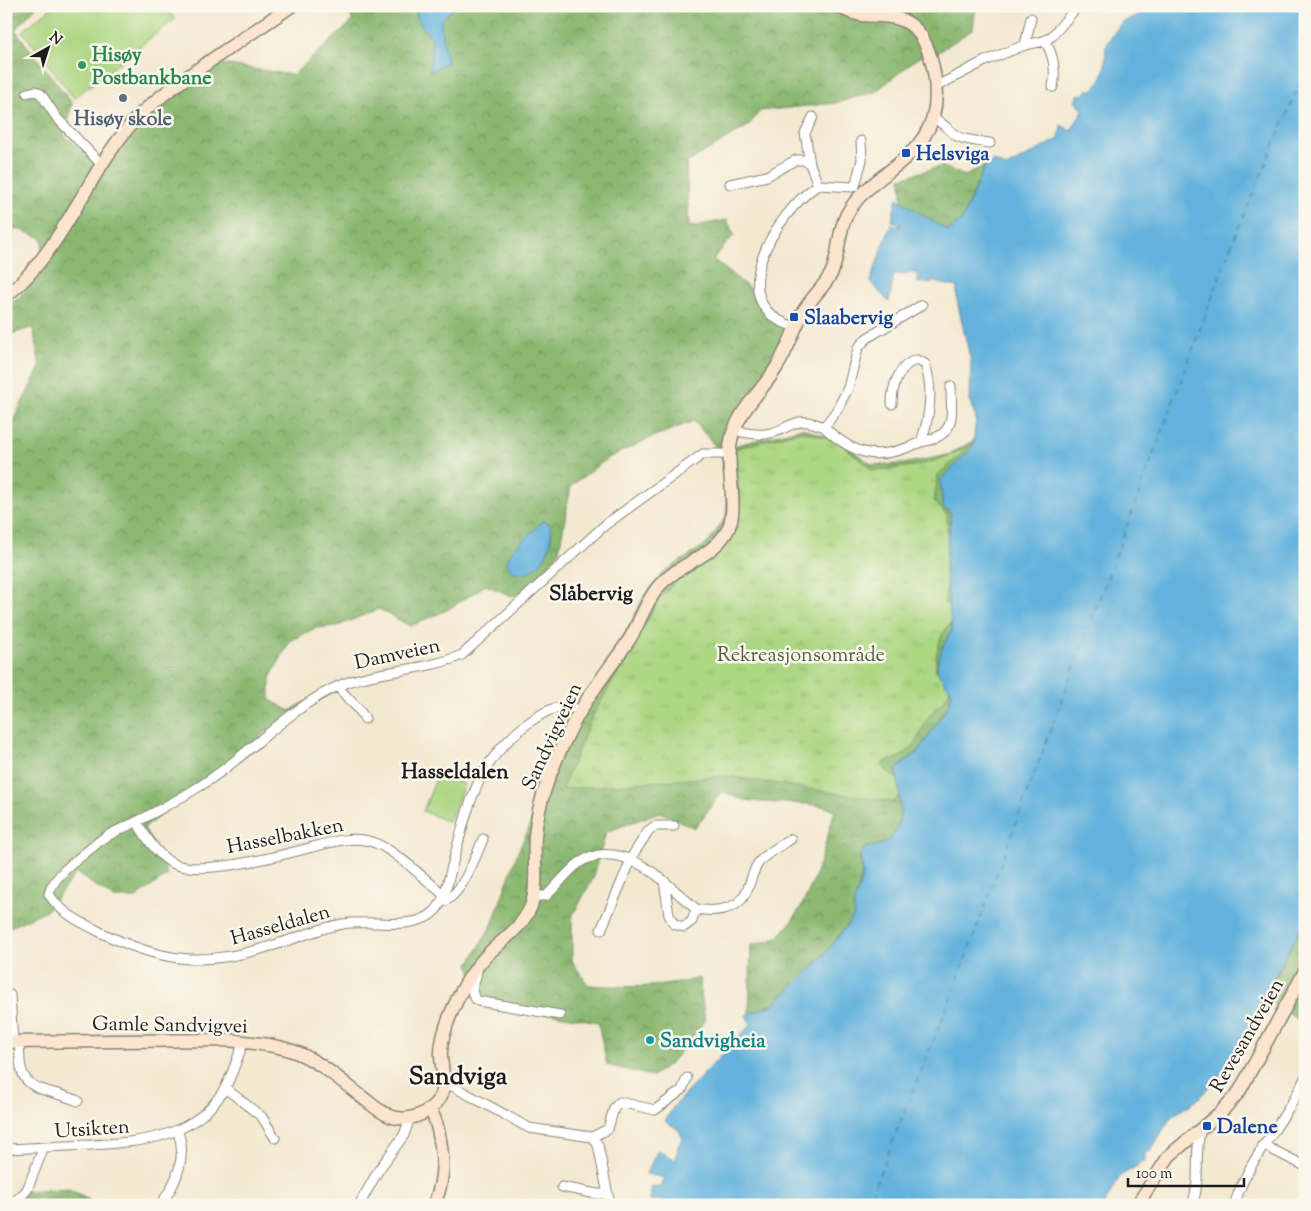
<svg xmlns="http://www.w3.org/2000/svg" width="1311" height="1211" font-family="'Sorts Mill Goudy',serif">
<defs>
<pattern id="forest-crowns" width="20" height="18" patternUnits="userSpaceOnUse" patternTransform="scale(1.25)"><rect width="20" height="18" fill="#8ab871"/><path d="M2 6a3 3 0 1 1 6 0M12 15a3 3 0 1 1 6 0" fill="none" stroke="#70955c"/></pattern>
<pattern id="park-tufts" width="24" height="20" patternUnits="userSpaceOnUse" patternTransform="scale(1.25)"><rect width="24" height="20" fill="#add783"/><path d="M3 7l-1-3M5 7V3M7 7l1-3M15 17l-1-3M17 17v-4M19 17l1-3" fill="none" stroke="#94b871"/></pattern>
</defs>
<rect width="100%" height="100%" fill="#fbf7ec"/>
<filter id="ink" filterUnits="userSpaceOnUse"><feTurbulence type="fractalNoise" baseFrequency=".02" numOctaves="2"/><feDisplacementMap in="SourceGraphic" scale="10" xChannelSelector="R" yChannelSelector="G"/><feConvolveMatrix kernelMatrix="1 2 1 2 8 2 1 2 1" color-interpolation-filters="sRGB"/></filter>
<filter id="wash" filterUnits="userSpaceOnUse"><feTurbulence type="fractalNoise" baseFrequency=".0096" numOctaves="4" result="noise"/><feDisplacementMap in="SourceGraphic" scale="20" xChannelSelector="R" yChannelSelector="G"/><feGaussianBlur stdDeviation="1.12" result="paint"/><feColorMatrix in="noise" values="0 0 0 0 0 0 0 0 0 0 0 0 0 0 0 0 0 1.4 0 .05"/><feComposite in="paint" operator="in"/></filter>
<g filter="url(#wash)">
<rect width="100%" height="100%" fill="#f3e9d1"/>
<path fill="url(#forest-crowns)" stroke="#536a46" d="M6,6H37L15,30L72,103L64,136L91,157L97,167L115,157L143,120L177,89L215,63L293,75L353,21L346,6H976L973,29L934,55L929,49L875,92L835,103L760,111L748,126L686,163L689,227L727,220L734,235L713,259L757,295L794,332L730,447L802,428L835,439L873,465L903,464L948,455L974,440L973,447L940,481L943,507L951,513L945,571L952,631L947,636L944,680L952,693L948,706L918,752L896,769C901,799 910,846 866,847L860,859C866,880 854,895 855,916L824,955L787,992L774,1004L749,1014L751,945C759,943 775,941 780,935C812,902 823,852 835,810C798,796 756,811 722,791L695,828L660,812L606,832L594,876L572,917V961L588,985C625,987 663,989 699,978L705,1021L670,1064L652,1076L607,1065L598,1022L509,1006L477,992L469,964L492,925L518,852L537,811L551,768L618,649L645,595L663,573L708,543L726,517L727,507L722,454L694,421L650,438L608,458L571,486L559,551L532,588L512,596L486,585L447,610L410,626L379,609L337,626L315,628L290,641L270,678V700L290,711L306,701L144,828L161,858L167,875L136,898H114L76,873L47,910L6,929V435L40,367L33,327L6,336V306C33,290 44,270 42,238L13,227L6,235Z
M985,165L962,220L948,231L902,202L901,178L942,166L965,176Z
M1305,920V1019L1303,1023L1264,998Z
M69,1189L87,1198L93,1205H6L18,1200L19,1191Z"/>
<path fill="url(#park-tufts)" stroke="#647a50" d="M801,431L837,440L872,470C912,468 937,464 972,444L938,475L934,501L947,515L948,577L944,603L955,610C954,622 946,626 942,635C938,646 934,660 936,671L943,664C945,670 950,677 950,682C949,702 939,703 930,715C918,731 922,745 897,758C891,761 885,760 880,765L898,780L900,794L894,802L726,776L562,789L592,717L660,598L677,580L726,545L737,527L740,508L735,451L738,448Z"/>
<path fill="#add783" stroke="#647a50" d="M54,6H165L175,19L74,98L22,31Z
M438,774L464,784L449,822L423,811Z"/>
<path fill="#63b2dd" stroke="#40677c" d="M420,6H456L442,19L441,27L447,62L430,72L432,39L418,20L416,12Z
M1158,6H1305V920L1224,1071L1197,1100L1171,1117L1150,1152L1148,1151L1145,1154V1161L1120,1176L1104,1205H665V1201L650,1200L652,1186L662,1188L663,1177L646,1174L658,1150L676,1160L678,1146L683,1138L678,1129L665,1121L674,1106L751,1024L746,1015L774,1004L787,992L824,955L854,916V903L863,874L860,855L866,847C910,846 901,799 896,769L918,752L948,706L952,693C949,685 941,680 938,673C934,663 946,638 952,631L945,571L951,513L943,507L940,480L973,447L976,418L970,402L971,362L957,300V287L935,282L918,283L917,273H905L904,275L894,274L889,302L870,282L891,224L900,226V223L892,221L897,198L948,231L962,220L985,165L994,161L1006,167L1059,139L1061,125L1071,131L1083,110L1075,101L1079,94L1084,95L1088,89L1092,91L1102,77L1105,67L1106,45L1121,23Z
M543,521L550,524C557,547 537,581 511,571L507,563L510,553Z"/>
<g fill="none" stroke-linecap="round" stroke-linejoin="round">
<path stroke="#385869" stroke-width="1" stroke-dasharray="6 5" stroke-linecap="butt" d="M867,1205L951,997L1233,241L1305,72"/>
</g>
</g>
<g filter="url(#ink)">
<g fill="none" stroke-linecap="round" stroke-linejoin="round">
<defs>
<path id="street" d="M1044,41C1054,52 1056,73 1053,87
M1025,45L1031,18
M935,87L985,61L1025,45L1044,41L1052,36L1078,6
M27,93L35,91L41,94L57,118L102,165
M932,118C942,121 947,129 955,135C964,141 979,141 990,143
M810,164L805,133L813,117
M730,184L767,176L796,160H804L810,164L818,185
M6,222L8,229L6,246
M796,327C718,307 776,212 818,185L853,187L855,186L862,160L861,141
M824,427C857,458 880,461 921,442C930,416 934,390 925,364L917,360C899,364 892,387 892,404
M734,430C745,433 754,435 765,434C792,431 792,413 824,427L837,410L848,388L858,348L867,338L922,305
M921,442C958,435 951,417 951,386
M338,686C346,699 359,706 365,719
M579,710C561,702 547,710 531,721C476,761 469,804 452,866C448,881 445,900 435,911C415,932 370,919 343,924C318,928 296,939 271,946C204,967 163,963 100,932C82,923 59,912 49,894C54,874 80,858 95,845C106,834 124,828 138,821C159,810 180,799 200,786C247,757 289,708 338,686C378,669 422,672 462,655L605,525L703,454H728
M137,822C145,836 158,857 174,864C202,876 279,856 309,848C329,843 349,836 369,841C393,847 424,879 443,894
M664,881L696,909
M534,896H546C557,886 567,872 579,863C608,844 640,861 664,881L669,915L674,924L684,927L692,921L696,909C712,912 737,911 745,894C751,884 752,871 759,862C768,852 780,846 791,839
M442,902C461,897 476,856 483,839
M601,930L634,853L649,830L655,826H674
M477,971C476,982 467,993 478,1001L560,1015
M10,995L13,1042
M20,1042C16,1095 39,1085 78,1101
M445,1082L529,1128L592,1137L598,1145L610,1205
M225,1088L262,1117L275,1138
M592,1137L608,1129L614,1108L620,1102L655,1110L682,1090L687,1078
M1263,1145L1305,1166
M6,1149C34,1148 62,1146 91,1145C142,1142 196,1138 225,1088C233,1074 237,1057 244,1042
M562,1187L597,1194H607
M163,1201C177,1182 187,1155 178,1132
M6,1203L18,1199L27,1190L43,1149
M1235,1203C1249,1156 1285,1123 1305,1078
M359,1205L378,1171L404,1135L410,1118
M1192,1205C1202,1180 1193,1154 1201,1129"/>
<path id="secondary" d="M6,296C63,251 86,174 134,121C152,102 172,88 193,73C225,50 258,29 291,6
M6,1042L228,1040C250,1043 277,1044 298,1053C320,1062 343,1082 362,1097C370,1103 378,1111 388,1115C399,1121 414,1119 425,1112C451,1096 443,1080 441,1057C440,1042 446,1025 452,1011C461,990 473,969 490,952C505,938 523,926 531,906C539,884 533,859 535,836C538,799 553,765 569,732C585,698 608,671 629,640C640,623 645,602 659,586C678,564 710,558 726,533C742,507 722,467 733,433C742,407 762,391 776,368C788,350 793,330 803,312C811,298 823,288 831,274C840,255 837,233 847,214C870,172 927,162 935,107C938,80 931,28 899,19C877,12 861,21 839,6
M429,1109C439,1120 444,1159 442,1174C441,1185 438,1195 434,1205
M1137,1205L1169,1156L1221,1112L1239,1092L1305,971"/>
</defs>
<use href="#street" stroke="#888276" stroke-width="11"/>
<use href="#secondary" stroke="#888276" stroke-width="15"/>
<use href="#street" stroke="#fff" stroke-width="9"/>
<use href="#secondary" stroke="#fce5cf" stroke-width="12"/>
</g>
</g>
<circle fill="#2e9e5b" stroke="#fbf7ec" stroke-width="2" cx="82" cy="65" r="5"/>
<circle fill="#5c6f8a" stroke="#fbf7ec" stroke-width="2" cx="123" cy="98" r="5"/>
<g fill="#1a4fb4" stroke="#fbf7ec" stroke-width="2">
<rect x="901" y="148" width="10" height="10" rx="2.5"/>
<rect x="789" y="312" width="10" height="10" rx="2.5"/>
<rect x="1202" y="1121" width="10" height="10" rx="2.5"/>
</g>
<circle fill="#0f9aa8" stroke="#fbf7ec" stroke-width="2" cx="650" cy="1040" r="5"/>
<g text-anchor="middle" stroke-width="5" stroke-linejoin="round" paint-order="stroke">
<g font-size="20" font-weight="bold" fill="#27864d" stroke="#fbf7ec" text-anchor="start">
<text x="92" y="61">Hisøy<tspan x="92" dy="23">Postbankbane</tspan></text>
</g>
<g font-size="20" font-weight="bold" fill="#4e5e75" stroke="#fbf7ec">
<text x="123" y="125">Hisøy skole</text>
</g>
<g font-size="20" font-weight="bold" fill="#164399" stroke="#fbf7ec" text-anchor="start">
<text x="916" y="160">Helsviga</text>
<text x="804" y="324">Slaabervig</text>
<text x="1217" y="1133">Dalene</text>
</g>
<g font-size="20" fill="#1c1c1c" stroke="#fbf7ec">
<text transform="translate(397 653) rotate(-12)" y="7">Damveien</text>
<text transform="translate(551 736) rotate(-65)" y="7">Sandvigveien</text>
<text transform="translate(285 835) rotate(-11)" y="7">Hasselbakken</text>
<text transform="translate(280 924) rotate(-16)" y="7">Hasseldalen</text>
<text transform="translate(170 1024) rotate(1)" y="7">Gamle Sandvigvei</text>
<text transform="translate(1246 1035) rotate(-60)" y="7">Revesandveien</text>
<text transform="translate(92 1128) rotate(-4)" y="7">Utsikten</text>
</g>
<g font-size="20" fill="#4f5d40" stroke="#fbf7ec">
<text x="801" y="661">Rekreasjonsområde</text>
</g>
<g font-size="20" font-weight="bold" fill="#0d838f" stroke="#fbf7ec" text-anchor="start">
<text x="660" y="1047">Sandvigheia</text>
</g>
<g font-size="21" font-weight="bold" fill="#1c1c1c" stroke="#fbf7ec">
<text x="591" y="600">Slåbervig</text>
<text x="455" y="778">Hasseldalen</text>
</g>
<g font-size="25" font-weight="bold" fill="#1c1c1c" stroke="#fbf7ec">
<text x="458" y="1084">Sandviga</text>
</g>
</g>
<rect width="1311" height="1211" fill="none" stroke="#fbf7ec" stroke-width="25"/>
<g transform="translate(48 48) rotate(39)" stroke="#fbf7ec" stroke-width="4" paint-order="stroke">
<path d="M0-4L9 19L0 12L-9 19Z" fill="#1c1c1c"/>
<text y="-8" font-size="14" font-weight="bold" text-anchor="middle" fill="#1c1c1c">N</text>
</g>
<path d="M1128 1178v8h116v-8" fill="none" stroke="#1c1c1c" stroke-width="2.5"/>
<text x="1136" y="1178" font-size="15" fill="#1c1c1c" stroke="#fbf7ec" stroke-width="4" paint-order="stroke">100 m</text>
</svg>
